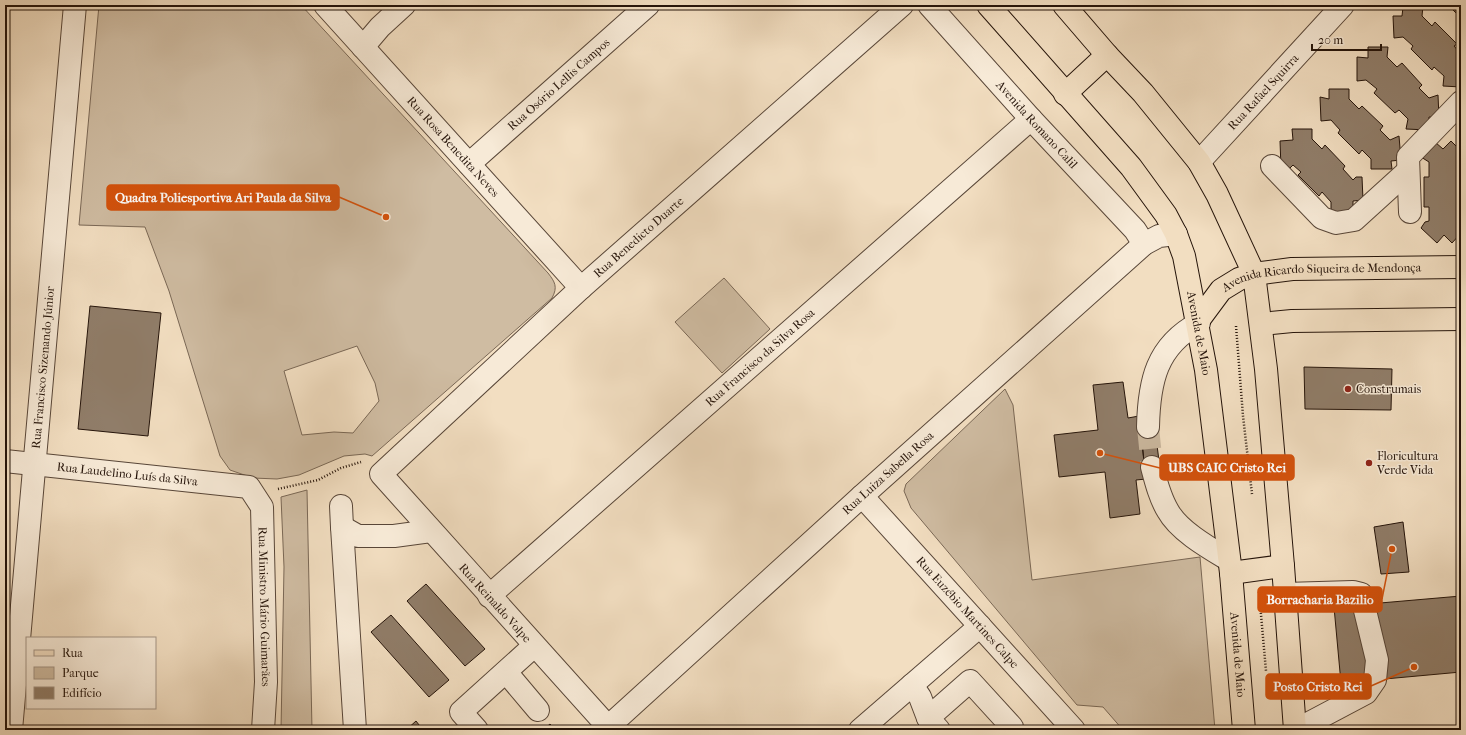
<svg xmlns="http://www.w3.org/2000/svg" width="1466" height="735" font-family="'IM FELL French Canon',serif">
<rect width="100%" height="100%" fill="#f2dec1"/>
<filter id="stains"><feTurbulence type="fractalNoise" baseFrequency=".005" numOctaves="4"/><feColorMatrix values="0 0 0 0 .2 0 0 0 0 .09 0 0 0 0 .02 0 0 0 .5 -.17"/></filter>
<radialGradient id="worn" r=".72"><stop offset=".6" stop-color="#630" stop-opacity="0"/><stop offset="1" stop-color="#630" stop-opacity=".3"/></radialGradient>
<path fill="#cfbca2" stroke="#7a6856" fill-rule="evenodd" d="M99,5H301L548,273C555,282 558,287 552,298L372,456L365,454L344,456L299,475L277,479L253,478L230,470L220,456L169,291L145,227L79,225ZM357,346L375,383L379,401L353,433L334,432L302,435L284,371Z
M724,278L770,329L722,373L675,322Z
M1005,389L1013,405L1032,580L1200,557L1215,730H1123L1103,707L1077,705L911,508L904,491L906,484Z
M307,490L312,730H281L284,567L281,497Z"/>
<path fill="#907d69" stroke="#25140a" d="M1453,5H1461V18L1451,8Z
M1423,6L1422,16L1432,26L1435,22L1457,44L1454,46L1461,54V87L1443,86L1444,76L1434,67L1432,70L1411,49L1413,46L1403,37L1394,38L1393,16H1402L1403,7Z
M1368,47H1388L1387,57L1397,67L1402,63L1422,85L1419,88L1429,98L1438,95L1439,118L1429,117L1428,130L1406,129L1408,119L1399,110L1395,113L1374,93L1377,89L1366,80L1357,81V57L1368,58Z
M1329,89H1349V99L1359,109L1362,106L1383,126L1380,130L1390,140L1399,136L1401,160L1391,161L1392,169H1371V159L1362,150L1359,154L1338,133L1340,130L1331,120L1321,121L1320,97L1329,99Z
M1292,129H1312V139L1322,149L1325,145L1345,166L1343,169L1353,180L1356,177H1362L1363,200L1353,201V212L1331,213V202L1322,192L1319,196L1298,175L1301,172L1293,165L1290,168H1281L1280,141L1293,140Z
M1451,141L1461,151V160L1458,162V177H1461V206H1458V220H1461V233L1452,243L1444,235L1437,243L1421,228L1425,222L1429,221V207H1424V177H1429V162L1421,157L1435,142L1443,149Z
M90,306L161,313L148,436L78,429Z
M1304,367L1392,369L1391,410L1305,409Z
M1123,382L1128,418L1139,416L1146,479L1136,480L1140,514L1110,518L1105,472L1059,477L1054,435L1098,430L1093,385Z
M1155,429L1159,461L1144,463L1141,431Z
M1403,522L1409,572L1381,574L1374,527Z
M426,584L485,649L465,666L407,601Z
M1461,596V672L1341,683L1334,607Z
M391,615L449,680L429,697L371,632Z
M416,721L423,730H406Z
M550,724L556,730H543Z"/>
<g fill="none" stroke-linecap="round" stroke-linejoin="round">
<path stroke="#c9b69c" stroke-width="22" stroke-dasharray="22 11" stroke-linecap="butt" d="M1148,427L1152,467"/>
<defs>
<g id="minor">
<path id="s1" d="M325,5L581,288"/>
<path id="s2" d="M929,5L1031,119L1135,230L1144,244"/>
<path d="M363,47L380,27L404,5"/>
<path id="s3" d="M1199,162L1343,5"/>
<path id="s4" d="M469,164L648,5"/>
<path d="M1272,166L1322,218L1336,223L1354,220L1408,171"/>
<path d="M1410,212L1408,157L1461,102"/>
<path d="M1148,427C1149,382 1156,346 1199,323"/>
<path id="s5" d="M5,461L249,487L262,507L266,682L263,730"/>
<path d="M1152,467C1156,482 1160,498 1168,511C1179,531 1209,548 1229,560"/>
<path id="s6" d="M862,496L1074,730"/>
<path d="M341,506L342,527"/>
<path d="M1285,594L1353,592L1361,594L1377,660L1375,680L1366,693L1296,730"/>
<path id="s7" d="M489,596L1031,119"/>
<path d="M506,672L538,710"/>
<path d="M912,685L920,697L928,718L939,730"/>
<path d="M928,718L970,681L1012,727"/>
<path id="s8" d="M608,727L862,496L1144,244L1159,236L1176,234"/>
<path id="s9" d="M11,730L75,5"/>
<path d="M355,730L342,527L358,536H394L431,531"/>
<path d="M477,730L461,712L534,646"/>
<path id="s10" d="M611,730L381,474L581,288L902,5"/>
<path d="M860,730L980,626"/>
</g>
<g id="major">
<path id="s11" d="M988,5L1131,167L1166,215L1176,234L1184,256L1206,370L1231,573L1244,730"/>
<path d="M1064,5L1107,55L1143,93L1199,162L1217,194L1254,274L1266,369L1283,566L1295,730"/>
<path d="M1065,94L1107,55"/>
<path id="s12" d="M1198,321L1221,290L1239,279L1254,274L1292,269L1461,267"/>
<path d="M1261,324L1292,321L1461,319"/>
<path d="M1231,573L1283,566"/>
</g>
</defs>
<use href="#minor" stroke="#584638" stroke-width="24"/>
<use href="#major" stroke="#25140a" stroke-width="24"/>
<path stroke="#25140a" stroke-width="2.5" stroke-dasharray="1 2" stroke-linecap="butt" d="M1236,326L1243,416L1252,494
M278,489L318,480L341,468L361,462
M1259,592L1266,671"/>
<use href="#minor" stroke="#f7ead7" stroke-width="22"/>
<use href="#major" stroke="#f2dec1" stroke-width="22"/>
</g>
<g fill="#8f2418" stroke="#f7ead7" stroke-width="1.5">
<circle cx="1348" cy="389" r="4"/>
<circle cx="1369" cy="463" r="4"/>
</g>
<g text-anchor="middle" stroke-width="3" stroke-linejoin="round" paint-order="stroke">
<g font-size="12" fill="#25140a" stroke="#f7ead7">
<text dy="4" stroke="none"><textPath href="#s4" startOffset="120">Rua Osório Lellis Campos</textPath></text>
<text dy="4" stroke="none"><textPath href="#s3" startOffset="95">Rua Rafael Squirra</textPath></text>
<text dy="4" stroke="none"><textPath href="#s2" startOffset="161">Avenida Romano Calil</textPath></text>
<text dy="4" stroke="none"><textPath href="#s1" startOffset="191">Rua Rosa Benedita Neves</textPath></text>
<text dy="4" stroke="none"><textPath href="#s10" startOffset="694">Rua Benedicto Duarte</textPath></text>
<text dy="4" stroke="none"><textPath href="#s12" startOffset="142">Avenida Ricardo Siqueira de Mendonça</textPath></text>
<text dy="4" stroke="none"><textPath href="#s11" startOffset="399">Avenida de Maio</textPath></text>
<text dy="4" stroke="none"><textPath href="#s7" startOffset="361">Rua Francisco da Silva Rosa</textPath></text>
<text dy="4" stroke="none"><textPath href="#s9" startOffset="364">Rua Francisco Sizenando Júnior</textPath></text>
<text dy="4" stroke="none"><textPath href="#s5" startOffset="123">Rua Laudelino Luís da Silva</textPath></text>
<text dy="4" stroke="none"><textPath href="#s8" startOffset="378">Rua Luiza Sabella Rosa</textPath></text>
<text transform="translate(495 603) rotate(48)" y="4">Rua Reinaldo Volpe</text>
<text dy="4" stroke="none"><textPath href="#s5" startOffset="369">Rua Ministro Mário Guimarães</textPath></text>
<text dy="4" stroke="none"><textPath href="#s6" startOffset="157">Rua Euzébio Martines Calpe</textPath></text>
<text dy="4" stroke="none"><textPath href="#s11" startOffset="723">Avenida de Maio</textPath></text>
</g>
<g font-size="12" fill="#25140a" stroke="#f7ead7" text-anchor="start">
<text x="1356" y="393">Construmais</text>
<text x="1377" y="460">Floricultura<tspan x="1377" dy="14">Verde Vida</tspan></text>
</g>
</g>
<path fill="none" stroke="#d4520c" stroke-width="1.5" d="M386 217L339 197M1100 453L1160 468M1392 549L1382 599M1414 667L1371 686"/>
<g fill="#d4520c" stroke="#f7ead7" stroke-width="1.5">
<circle cx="386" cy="217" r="4"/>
<circle cx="1100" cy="453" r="4"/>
<circle cx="1392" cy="549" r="4"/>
<circle cx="1414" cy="667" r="4"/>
</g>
<g fill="#d4520c" stroke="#d4520c" stroke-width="1.5">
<rect x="107" y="185" width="232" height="25" rx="4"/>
<rect x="1160" y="455" width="134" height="25" rx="4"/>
<rect x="1258" y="587" width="124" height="25" rx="4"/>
<rect x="1266" y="674" width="105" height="25" rx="4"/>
</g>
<g font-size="13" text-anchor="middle" font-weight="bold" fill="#fff">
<text x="223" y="202">Quadra Poliesportiva Ari Paula da Silva</text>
<text x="1227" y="472">UBS CAIC Cristo Rei</text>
<text x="1320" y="604">Borracharia Bazilio</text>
<text x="1318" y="691">Posto Cristo Rei</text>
</g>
<rect width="1466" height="735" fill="none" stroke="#f2dec1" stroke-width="20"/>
<rect x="6" y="6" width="1454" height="723" fill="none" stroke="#25140a" stroke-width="2"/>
<rect x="10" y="10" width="1446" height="715" fill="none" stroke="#25140a"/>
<rect x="26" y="637" width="130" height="72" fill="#f7ead7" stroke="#a39485"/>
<rect x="34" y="650" width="20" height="6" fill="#f2dec1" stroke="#a39485"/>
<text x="62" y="657" font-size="12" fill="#25140a">Rua</text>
<rect x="34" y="667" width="20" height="12" fill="#cfbca2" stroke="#a39485"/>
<text x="62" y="677" font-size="12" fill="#25140a">Parque</text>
<rect x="34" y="687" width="20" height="12" fill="#907d69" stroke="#a39485"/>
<text x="62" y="697" font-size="12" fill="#25140a">Edifício</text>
<path d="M1312 44v6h69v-6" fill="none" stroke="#25140a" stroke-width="2"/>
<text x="1318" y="44" font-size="12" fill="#25140a" stroke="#f7ead7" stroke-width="3" paint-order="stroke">20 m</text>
<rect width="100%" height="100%" filter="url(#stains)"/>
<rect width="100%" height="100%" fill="url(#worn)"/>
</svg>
